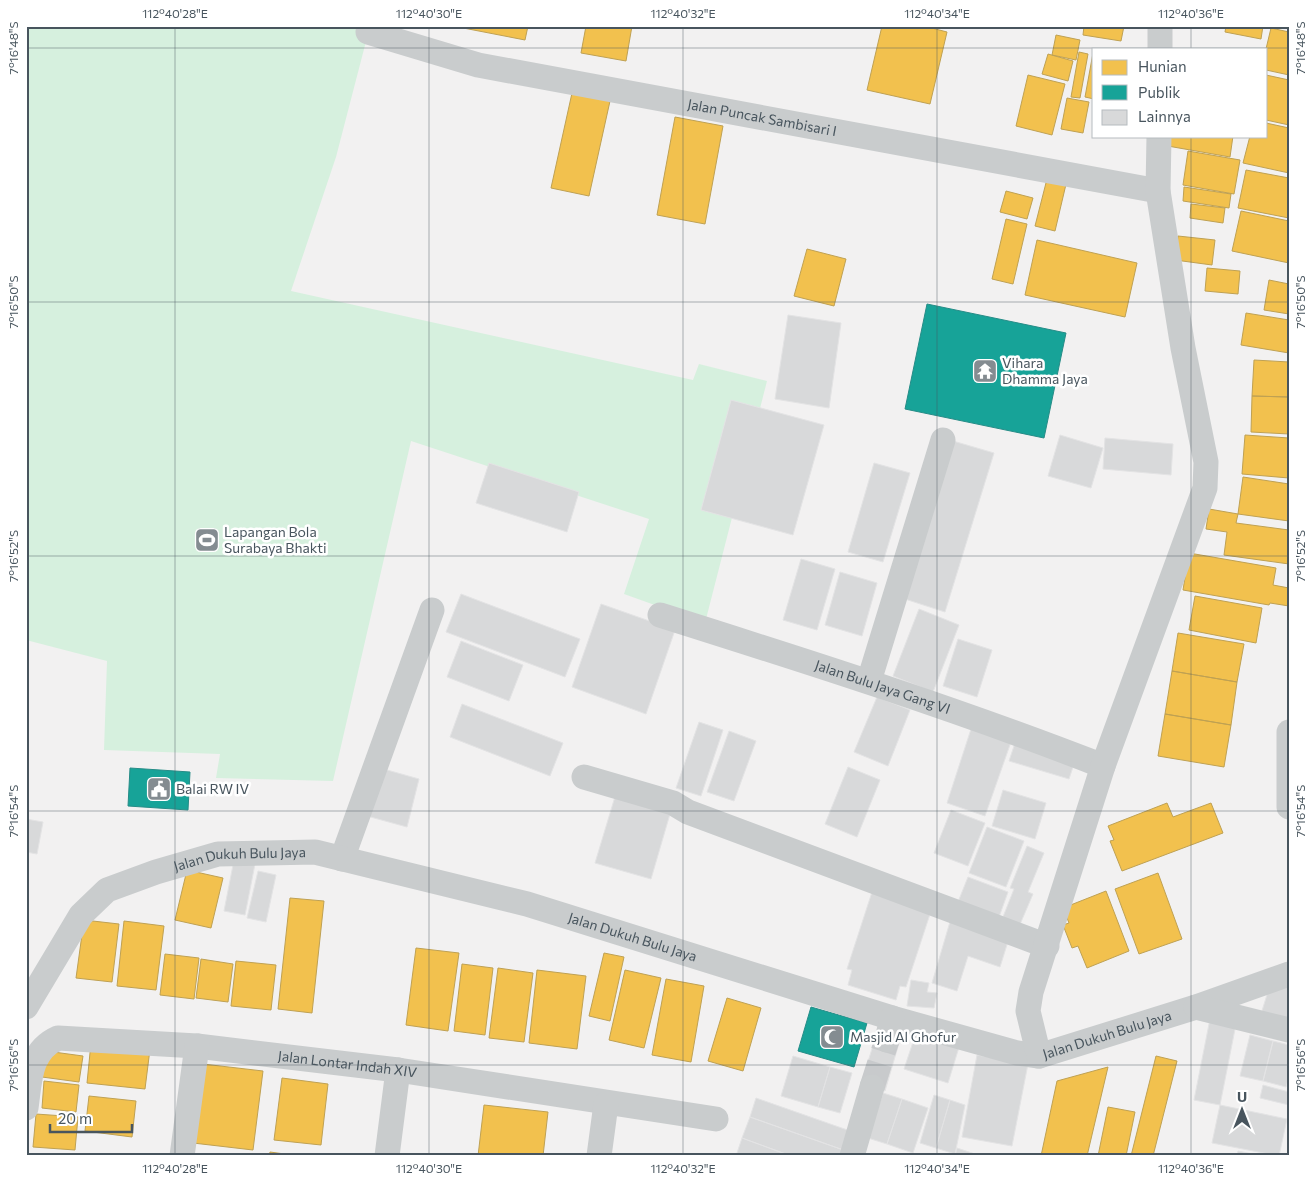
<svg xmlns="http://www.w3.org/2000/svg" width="1315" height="1182" font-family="Commissioner,sans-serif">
<rect width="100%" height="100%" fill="#f2f1f1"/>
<path fill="#d6f0de" d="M26,26H370L336,157L291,291L693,380L699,364L767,381L705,623L624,594L649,519L411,441L333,781L216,778L220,754L104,750L107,661L26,640Z"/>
<path fill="#f2c14e" stroke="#bfa153" d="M453,26H528L525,40Z
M586,26H632L626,61L581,53Z
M882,26H924L947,32L930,104L867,90Z
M1084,26H1124L1121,41L1083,35Z
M1226,26H1263L1261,39L1225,32Z
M1271,28L1289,32V75L1266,70V49Z
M1056,35L1080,40L1076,60L1052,55Z
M1079,52L1088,54L1080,98L1071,97Z
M1093,53H1094V99L1085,97Z
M1048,54L1073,61L1068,81L1042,74Z
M1028,75L1065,84L1052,135L1016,126Z
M1266,75L1289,80V125L1266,120Z
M572,93L610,101L589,196L551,188Z
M1067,98L1089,102L1083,133L1061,129Z
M675,117L723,126L705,224L657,215Z
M1266,123L1289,128V173L1243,163L1250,136H1266Z
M1164,136H1233L1230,157L1162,145Z
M1188,151L1240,160L1234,194L1183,185Z
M1246,170L1289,178V218L1238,208Z
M1048,175L1067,180L1055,231L1035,226Z
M1184,187L1231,194L1229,208L1183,201Z
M1006,191L1033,198L1027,219L1000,212Z
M1191,204L1225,208L1223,223L1190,218Z
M1241,211L1289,221V263L1232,251Z
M1006,219L1027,224L1013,284L992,279Z
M1178,236L1215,240L1212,265L1175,260Z
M1037,240L1137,263L1125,317L1025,295Z
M807,249L846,259L834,306L794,296Z
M1207,268L1240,271L1238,294L1205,291Z
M1269,280L1289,284V314L1264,310Z
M1246,313L1289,320V353L1241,345Z
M1254,360L1289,362V397L1252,396Z
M1252,396L1289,397V434L1251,432Z
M1245,435L1289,438V478L1242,474Z
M1243,477L1289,484V521L1238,514Z
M1209,509L1238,514L1236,523L1289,530V564L1224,555L1227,532L1206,529Z
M1189,553L1276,568L1273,585L1289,588V606L1270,603L1269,605L1183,590Z
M1195,596L1262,608L1256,643L1189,630Z
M1178,633L1244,644L1237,682L1172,671Z
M1172,671L1237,682L1231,725L1165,714Z
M1165,714L1231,725L1224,767L1158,756Z
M1167,803L1173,817L1211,803L1223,833L1122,871L1110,841L1114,840L1108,826Z
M187,870L223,878L211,928L175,920Z
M1158,873L1182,939L1139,954L1115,889Z
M1106,891L1129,951L1087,968L1078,946L1072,948L1063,925L1069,923L1063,908Z
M290,898L324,901L312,1013L278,1009Z
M84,920L119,924L112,982L76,978Z
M124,921L164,926L156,990L117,986Z
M416,948L459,953L448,1031L406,1025Z
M604,953L624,957L610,1021L589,1016Z
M165,954L199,958L194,999L160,995Z
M201,959L233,964L228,1002L196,998Z
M236,961L276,965L271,1010L231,1006Z
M462,964L493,968L485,1035L454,1031Z
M498,968L533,973L524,1042L489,1038Z
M537,970L586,976L577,1049L529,1043Z
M625,970L661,978L644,1048L609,1040Z
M666,979L704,986L691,1062L652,1055Z
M727,998L761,1008L743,1071L708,1061Z
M91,1043L150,1049L145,1089L87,1083Z
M46,1051L83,1056L79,1082L42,1077Z
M1156,1056L1177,1061L1153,1156H1131Z
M203,1064L263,1071L253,1150L193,1143Z
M1108,1067L1087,1156H1041L1057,1081Z
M282,1078L328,1084L321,1145L274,1140Z
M44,1081L79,1085L76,1112L42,1108Z
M89,1096L136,1101L132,1137L85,1131Z
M484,1105L548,1112L543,1156H478Z
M1108,1107L1135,1112L1126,1156H1098Z
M36,1114L78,1117L75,1150L33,1147Z
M270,1152L299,1156H269Z"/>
<path fill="#17a398" stroke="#268c87" d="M927,304L1066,333L1044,438L905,409Z
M130,768L190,772L188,810L128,806Z
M811,1007L867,1023L854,1067L798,1051Z"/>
<path fill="#d8d9da" stroke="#e3e3e4" d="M788,315L841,323L829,408L775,399Z
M731,400L824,425L793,535L701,510Z
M1060,435L1103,448L1091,488L1048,476Z
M1105,438L1173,444L1171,475L1103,469Z
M953,441L994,453L945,612L905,599Z
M489,463L579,492L567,532L476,503Z
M874,463L910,473L883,562L848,552Z
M801,559L835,569L817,630L783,620Z
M840,572L877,583L862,636L825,625Z
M461,594L580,639L565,677L446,632Z
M601,604L675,630L646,714L572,687Z
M919,609L959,625L933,692L893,676Z
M958,639L992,650L977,697L943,686Z
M461,641L523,665L509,701L447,677Z
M877,697L910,710L888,766L854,752Z
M462,704L563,743L550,776L450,737Z
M699,722L723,730L701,796L676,788Z
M971,729L1011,742L985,816L947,803Z
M729,731L756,741L734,801L707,792Z
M1016,740L1076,758L1069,779L1009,761Z
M848,767L880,780L857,837L825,824Z
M380,768L419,779L407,827L367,816Z
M617,790L672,807L651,879L595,863Z
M1003,790L1046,803L1035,839L992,826Z
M951,810L985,823L968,866L934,853Z
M26,819L43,822L37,854L26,852Z
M987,827L1024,841L1006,887L969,873Z
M1027,846L1044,853L1028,892L1033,894L1018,929L1001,922L1014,889L1010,888Z
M234,860L255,864L245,915L224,911Z
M258,871L276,875L266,922L247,918Z
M968,877L1008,892L999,917L958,902Z
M873,889L932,908L906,987L900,986L896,1000L848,985L852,970L847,969Z
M952,915L1010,935L1000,967L968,956L957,991L932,983Z
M911,980L929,983L927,992L937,993L934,1008L907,1006Z
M1271,982L1289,987V1023L1261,1014Z
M1210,1019L1236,1024L1220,1105L1194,1100Z
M917,1030L960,1044L948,1083L904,1069Z
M1250,1035L1273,1041L1263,1081L1240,1076Z
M876,1036L899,1043L885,1091L861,1084Z
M1273,1041L1289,1045V1076L1286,1087L1263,1081Z
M977,1055L1028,1064L1012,1146L962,1137Z
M793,1056L830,1067L818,1107L781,1096Z
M830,1067L852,1073L840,1113L818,1107Z
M1263,1085L1289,1092V1105L1260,1098Z
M883,1093L902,1099L887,1144L868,1138Z
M934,1095L950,1100L936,1148L920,1143Z
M756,1098L856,1133L849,1152L750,1117Z
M902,1099L928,1108L913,1153L887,1144Z
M950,1100L965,1105L955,1154L936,1148Z
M1220,1105L1287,1119L1279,1156L1212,1143Z
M750,1117L849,1152L848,1156H791L742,1138Z
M742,1138L791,1156H736Z
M957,1148L981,1156H955Z
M1238,1151L1262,1156H1237Z"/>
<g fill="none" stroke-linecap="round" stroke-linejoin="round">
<path stroke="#c8cacc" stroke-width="25" stroke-dasharray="25 12" stroke-linecap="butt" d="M872,1087L887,1040"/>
<g stroke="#c9cccd" stroke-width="25">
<path id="s1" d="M370,26L368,32L478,65L1158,191"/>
<path d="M1160,49V26"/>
<path id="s2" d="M660,615C809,662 957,709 1103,766"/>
<path d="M869,681L943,440"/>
<path d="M1289,732V807"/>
<path d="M584,777L673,803L688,812L1047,946"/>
<path d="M342,859L432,610"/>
<path id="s3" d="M26,1007L81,915L107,890L156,872L218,854L315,852L527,904L892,1018L1017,1053L1039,1056L1196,1007L1289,974"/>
<path d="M1196,1007L1289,1030"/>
<path d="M887,1040L892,1018"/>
<path d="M1039,1056L1028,1011L1031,992L1103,766L1205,488L1206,462L1183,348L1158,191L1159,136"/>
<path id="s4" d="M26,1108C30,1080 29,1051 58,1038L197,1046L398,1070L716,1119"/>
<path d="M182,1156L197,1046"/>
<path d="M387,1156L398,1070"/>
<path d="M599,1156L606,1104"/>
<path d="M852,1156L872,1087"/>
</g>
</g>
<path fill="none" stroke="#48555e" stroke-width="1" stroke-opacity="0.45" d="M175,26V1156M429,26V1156M683,26V1156M937,26V1156M1191,26V49M26,48H1289M1191,136V1156M26,302H1289M26,556H1289M26,811H1289M26,1065H1289"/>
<defs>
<symbol id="temple-square" viewBox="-11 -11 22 22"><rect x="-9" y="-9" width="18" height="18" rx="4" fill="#848c91" stroke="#fff"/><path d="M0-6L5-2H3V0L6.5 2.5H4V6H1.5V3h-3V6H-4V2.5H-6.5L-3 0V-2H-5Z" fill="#fff"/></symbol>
<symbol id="stadium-square" viewBox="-11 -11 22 22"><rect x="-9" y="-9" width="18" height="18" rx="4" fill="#848c91" stroke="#fff"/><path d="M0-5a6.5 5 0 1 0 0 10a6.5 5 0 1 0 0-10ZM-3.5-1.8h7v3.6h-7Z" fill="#fff"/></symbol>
<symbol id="civic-square" viewBox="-11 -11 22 22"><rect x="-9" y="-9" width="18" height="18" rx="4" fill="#848c91" stroke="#fff"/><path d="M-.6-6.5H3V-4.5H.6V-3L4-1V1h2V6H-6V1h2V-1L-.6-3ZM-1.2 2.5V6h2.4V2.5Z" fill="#fff"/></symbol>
<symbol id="mosque-square" viewBox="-11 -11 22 22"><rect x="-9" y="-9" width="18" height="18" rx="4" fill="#848c91" stroke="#fff"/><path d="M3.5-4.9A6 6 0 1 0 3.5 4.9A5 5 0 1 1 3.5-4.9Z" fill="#fff"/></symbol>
</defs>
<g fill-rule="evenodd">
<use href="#temple-square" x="971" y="357" width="28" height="28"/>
<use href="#stadium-square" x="193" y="526" width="28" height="28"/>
<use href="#civic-square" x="145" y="775" width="28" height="28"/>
<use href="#mosque-square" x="818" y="1023" width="28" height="28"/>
</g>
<g text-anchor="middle" stroke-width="5" stroke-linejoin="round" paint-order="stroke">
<g font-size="14" fill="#48555e" stroke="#fff">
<text dy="5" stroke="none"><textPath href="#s1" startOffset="410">Jalan Puncak Sambisari I</textPath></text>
<text dy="5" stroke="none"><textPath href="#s2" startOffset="234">Jalan Bulu Jaya Gang VI</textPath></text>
<text dy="5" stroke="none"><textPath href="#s3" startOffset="281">Jalan Dukuh Bulu Jaya</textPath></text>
<text dy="5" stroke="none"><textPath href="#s3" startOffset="686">Jalan Dukuh Bulu Jaya</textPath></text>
<text dy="5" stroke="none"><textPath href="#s3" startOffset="1181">Jalan Dukuh Bulu Jaya</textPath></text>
<text dy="5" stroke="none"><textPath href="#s4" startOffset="372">Jalan Lontar Indah XIV</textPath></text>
</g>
<g font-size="14" fill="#48555e" stroke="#fff" text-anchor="start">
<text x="1002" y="368">Vihara<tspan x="1002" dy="16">Dhamma Jaya</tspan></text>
<text x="224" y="537">Lapangan Bola<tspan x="224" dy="16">Surabaya Bhakti</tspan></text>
<text x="176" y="794">Balai RW IV</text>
<text x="850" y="1042">Masjid Al Ghofur</text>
</g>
</g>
<rect width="1315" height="1182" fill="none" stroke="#ffffff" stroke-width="55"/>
<rect x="1092" y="48" width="175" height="90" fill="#ffffff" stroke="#b6bbbf"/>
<rect x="1102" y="60" width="25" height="15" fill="#f2c14e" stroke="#b6bbbf"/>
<text x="1138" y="72" font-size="15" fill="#48555e">Hunian</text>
<rect x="1102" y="85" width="25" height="15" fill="#17a398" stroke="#b6bbbf"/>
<text x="1138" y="98" font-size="15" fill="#48555e">Publik</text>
<rect x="1102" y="110" width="25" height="15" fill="#d8d9da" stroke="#b6bbbf"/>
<text x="1138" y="122" font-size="15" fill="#48555e">Lainnya</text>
<g transform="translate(1242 1110)" stroke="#ffffff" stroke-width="4" paint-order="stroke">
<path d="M0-4L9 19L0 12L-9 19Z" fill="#48555e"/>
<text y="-8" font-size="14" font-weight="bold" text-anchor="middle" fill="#48555e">U</text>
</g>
<path d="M50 1124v8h82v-8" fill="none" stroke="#48555e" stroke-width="2.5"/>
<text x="58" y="1124" font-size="15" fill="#48555e" stroke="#ffffff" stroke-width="4" paint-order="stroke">20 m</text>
<rect x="28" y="28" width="1260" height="1126" fill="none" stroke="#48555e" stroke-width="2"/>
<g font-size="12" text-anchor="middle" fill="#48555e">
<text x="175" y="18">112°40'28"E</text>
<text x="429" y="18">112°40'30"E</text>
<text x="683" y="18">112°40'32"E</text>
<text x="937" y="18">112°40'34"E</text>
<text x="1191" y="18">112°40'36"E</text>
<text transform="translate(14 48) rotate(-90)" y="4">7°16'48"S</text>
<text transform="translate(1301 48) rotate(-90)" y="4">7°16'48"S</text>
<text transform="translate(14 302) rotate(-90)" y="4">7°16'50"S</text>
<text transform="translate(1301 302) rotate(-90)" y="4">7°16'50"S</text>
<text transform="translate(14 556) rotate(-90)" y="4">7°16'52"S</text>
<text transform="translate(1301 556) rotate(-90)" y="4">7°16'52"S</text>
<text transform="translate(14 811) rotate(-90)" y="4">7°16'54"S</text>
<text transform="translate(1301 811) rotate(-90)" y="4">7°16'54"S</text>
<text transform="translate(14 1065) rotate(-90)" y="4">7°16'56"S</text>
<text transform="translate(1301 1065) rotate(-90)" y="4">7°16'56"S</text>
<text x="175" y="1173">112°40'28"E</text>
<text x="429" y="1173">112°40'30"E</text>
<text x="683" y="1173">112°40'32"E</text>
<text x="937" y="1173">112°40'34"E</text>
<text x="1191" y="1173">112°40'36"E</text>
</g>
</svg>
